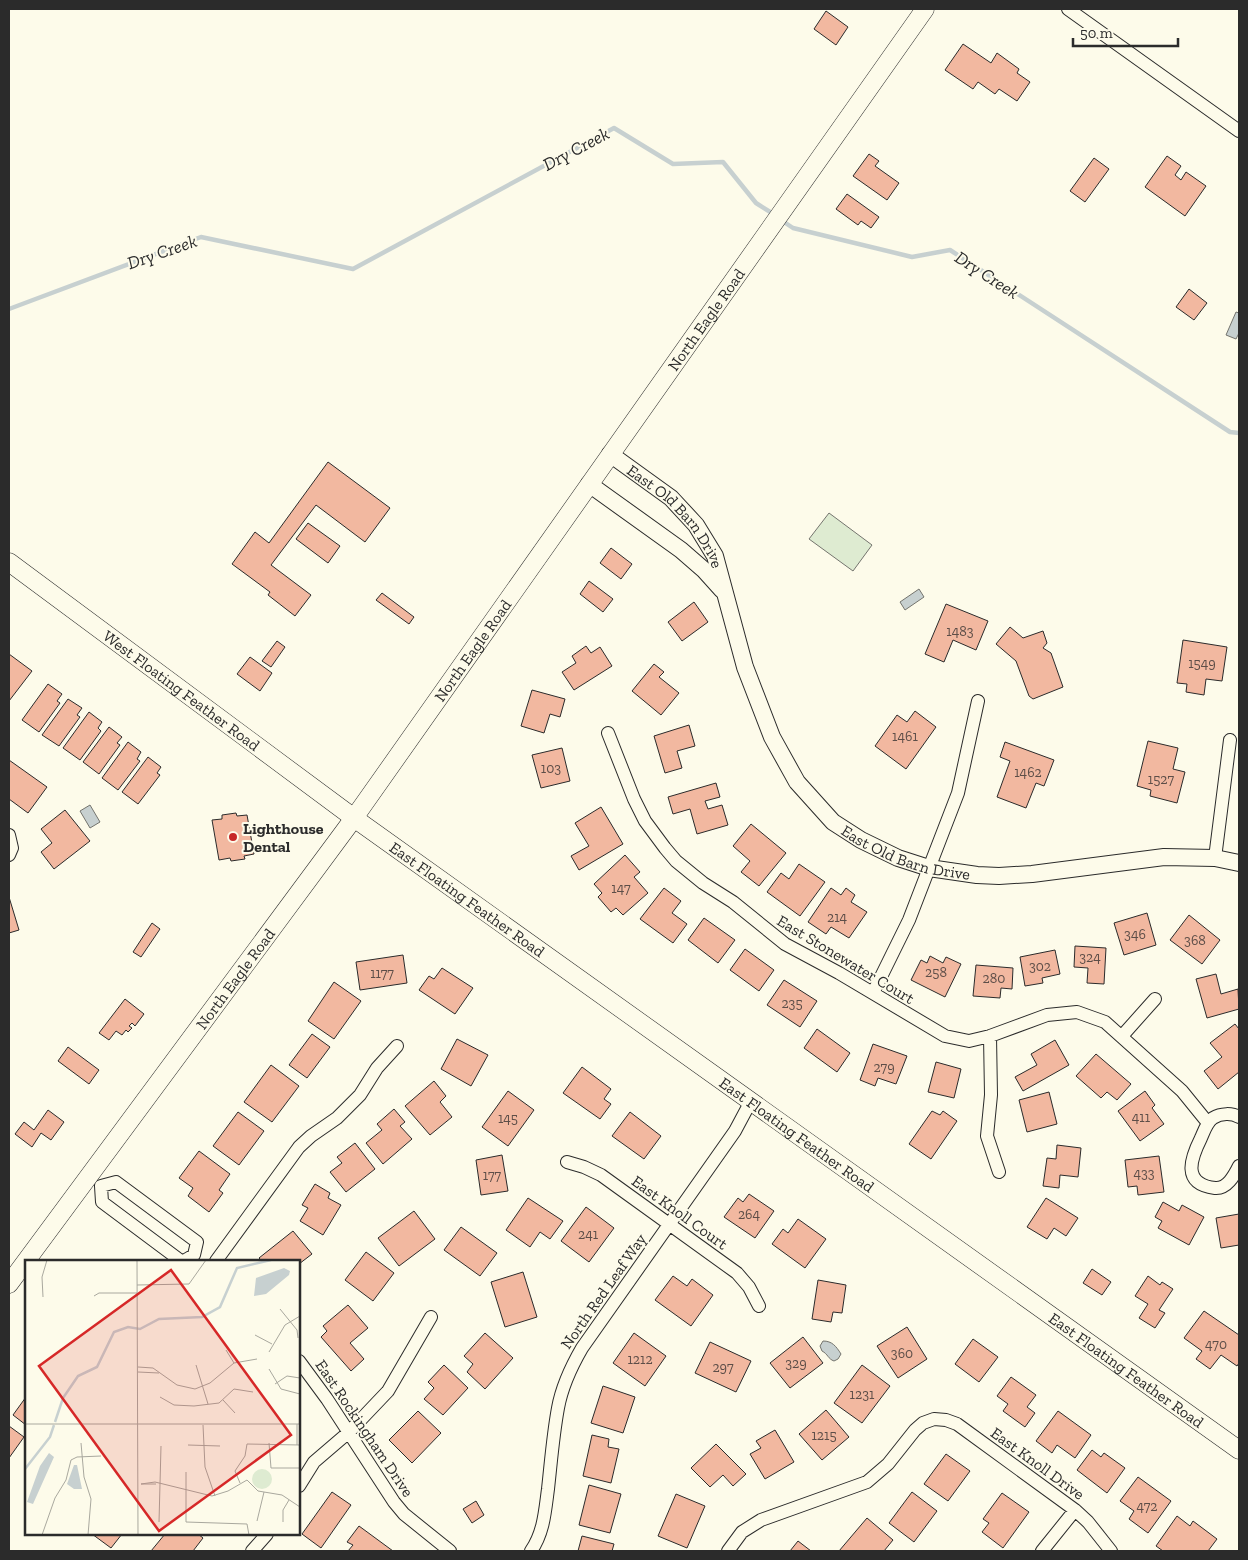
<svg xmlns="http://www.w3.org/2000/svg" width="1248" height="1560" font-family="'Zilla Slab',serif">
<rect width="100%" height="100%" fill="#fdfbea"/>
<path fill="#deebd1" stroke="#74746e" d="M829,513L872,545L853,571L809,539Z"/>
<path fill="#c7d0d0" stroke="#74746e" d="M1236,312L1239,313V333L1236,339L1226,335Z
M919,589L924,597L905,610L900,602Z
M90,805L100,822L90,828L80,811Z
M823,1341C832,1341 836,1346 841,1354L838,1359L834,1361C828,1359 828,1354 822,1351L820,1346Z"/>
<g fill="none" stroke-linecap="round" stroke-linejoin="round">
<path stroke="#c7d0d0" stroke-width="4.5" d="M781,220L793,228L912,257L950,250L1230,432L1239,433
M9,309L201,237L353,269L614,128L673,164L723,162L756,203L775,215"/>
</g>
<path fill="#f2b8a0" stroke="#2b2b2b" d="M826,11L848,27L836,45L814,29Z
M963,44L991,63L997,53L1019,69L1017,73L1030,82L1017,101L999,89L995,94L978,82L973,89L945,70Z
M869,154L879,161L875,166L899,183L887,200L853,176Z
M1167,156L1181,166L1175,175L1181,180L1186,172L1206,186L1185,216L1145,187Z
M1094,158L1109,169L1085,202L1070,191Z
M847,194L879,217L871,228L861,221L858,225L836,209Z
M1189,289L1207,303L1194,320L1176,307Z
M328,462L390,508L365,542L316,505L271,565L311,595L295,616L268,595L270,592L232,564L255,532L269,543Z
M308,523L340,546L328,563L296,539Z
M611,548L632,564L621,579L600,563Z
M589,581L613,599L603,612L580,594Z
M382,593L414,617L409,624L376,600Z
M694,602L708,622L682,641L668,622Z
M946,604L988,621L976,650L953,640L944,662L925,654Z
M1010,627L1023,638L1043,631L1047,643L1043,648L1051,653L1063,687L1033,699L1029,696L1016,661L996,644Z
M1183,640L1227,647L1222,681L1206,679L1204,695L1186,692L1187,684L1177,683Z
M277,641L285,647L271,667L262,661Z
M586,646L591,653L600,647L612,666L574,690L562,672L576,663L572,656Z
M9,654L32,671L9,701Z
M250,657L272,673L260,691L237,674Z
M654,664L664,672L659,677L679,693L661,715L632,691Z
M48,684L62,694L57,701L60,703L39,732L22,720Z
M532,690L565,699L560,717L550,714L544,733L521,726Z
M68,699L82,708L77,715L80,717L59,746L42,735Z
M915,711L936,727L906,769L875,746L897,715L907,722Z
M89,712L102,722L98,728L101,731L80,760L63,748Z
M689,725L695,746L677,751L682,768L665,773L654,736Z
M109,727L122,737L117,743L120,745L99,774L83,762Z
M1148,741L1178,748L1173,769L1185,772L1177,803L1150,796L1151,790L1137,786Z
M128,742L141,752L137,759L140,761L118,790L102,778Z
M1005,742L1054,760L1044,786L1036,783L1026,808L997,797L1010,761L1000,757Z
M562,748L570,781L541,788L532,755Z
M148,757L161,767L157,773L160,775L138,804L122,792Z
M9,760L47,787L28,813L9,799Z
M716,783L720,797L705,801L708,809L722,805L728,825L697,834L690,809L673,814L668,797Z
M601,807L623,844L579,870L571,856L589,846L575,823Z
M65,810L90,841L54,869L41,852L52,843L41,829Z
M236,813L237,816L247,815L254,854L244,856L245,859L231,861L230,858L219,860L212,820L222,819V815Z
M751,824L786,853L759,886L741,872L750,861L733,846Z
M625,855L640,872L634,877L648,893L623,915L616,908L611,912L598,897L602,893L594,884Z
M799,864L825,882L800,916L767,892L781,873L789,879Z
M664,888L681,901L672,913L687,924L673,943L640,919Z
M831,888L841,895L846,888L855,895L851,902L867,912L849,938L831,927L826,934L808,922Z
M9,897L19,930L9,933Z
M1147,913L1156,945L1124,955L1114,923Z
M1189,915L1220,940L1202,964L1170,940Z
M704,918L735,940L718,963L688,940Z
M152,923L160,929L141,957L133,952Z
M1075,946L1106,948L1104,984L1087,983L1088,968L1074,967Z
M745,949L774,970L759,991L730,970Z
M1055,950L1060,974L1042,978L1043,983L1025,986L1020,957Z
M403,955L407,983L360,990L356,962Z
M930,956L943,963L946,957L961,964L945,997L911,980L921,960L927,963Z
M976,965L1013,968L1012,989L1001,988L1000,998L973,996Z
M442,968L473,988L455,1014L419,990L429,976L434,979Z
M1216,974L1221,994L1238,989L1239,1009L1207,1018L1196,979Z
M784,980L817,1001L800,1027L767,1005Z
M334,982L361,1001L334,1039L308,1021Z
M125,999L144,1014L135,1026L132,1023L129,1026L132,1028L128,1032L126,1030L122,1035L116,1031L109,1040L99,1033Z
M1235,1024L1239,1029V1072L1218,1089L1204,1071L1222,1057L1210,1043Z
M817,1029L850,1053L837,1072L804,1048Z
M312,1034L330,1047L307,1078L289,1065Z
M457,1039L488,1055L471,1086L441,1069Z
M1055,1040L1069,1065L1023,1091L1015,1077L1037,1065L1031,1054Z
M873,1044L907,1056L896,1084L878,1078L875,1086L860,1080Z
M68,1047L99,1070L89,1084L58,1061Z
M1096,1054L1131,1084L1117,1100L1107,1092L1101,1098L1076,1076Z
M936,1062L961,1069L954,1098L928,1092Z
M271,1065L299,1086L272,1122L244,1102Z
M582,1067L611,1089L604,1099L611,1104L600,1119L563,1093Z
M434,1081L446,1096L440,1102L452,1117L430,1135L405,1106Z
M508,1091L534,1110L508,1146L482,1127Z
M1145,1091L1155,1105L1152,1108L1164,1124L1140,1141L1118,1111Z
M1049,1092L1057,1124L1027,1132L1019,1100Z
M394,1109L405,1122L400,1126L412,1139L383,1164L366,1143L382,1130L377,1124Z
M48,1110L64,1122L51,1140L41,1133L32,1147L15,1134L24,1122L34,1130Z
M932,1111L940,1115L943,1111L957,1121L931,1159L909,1144Z
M238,1112L264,1131L239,1165L213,1146Z
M630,1112L661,1136L644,1159L612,1136Z
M355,1143L375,1169L346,1192L330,1172L342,1163L337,1157Z
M1057,1145L1081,1148L1078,1177L1060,1175L1059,1188L1043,1186L1047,1158L1056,1159Z
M199,1151L230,1174L219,1190L223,1193L209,1212L188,1196L193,1188L179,1178Z
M502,1155L508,1191L481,1195L476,1160Z
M1159,1156L1164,1192L1138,1195L1137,1186L1128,1187L1125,1160Z
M315,1184L330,1193L328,1198L341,1205L323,1235L300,1221L308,1208L302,1205Z
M749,1194L774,1211L755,1238L724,1217L738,1198L743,1202Z
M528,1198L563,1221L550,1239L540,1232L530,1247L506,1230Z
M1046,1198L1078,1218L1066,1236L1054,1228L1047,1239L1027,1227Z
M1163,1202L1179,1211L1182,1205L1204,1217L1189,1245L1158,1228L1162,1221L1155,1217Z
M586,1207L614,1228L589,1262L561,1241Z
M414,1211L435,1239L399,1266L378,1238Z
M1239,1214V1245L1221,1248L1216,1218Z
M798,1219L826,1239L805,1268L772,1244L783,1229L788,1233Z
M461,1227L497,1253L480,1276L444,1250Z
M293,1231L312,1254L299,1264V1261H262L259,1258Z
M366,1252L394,1273L373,1301L345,1280Z
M1092,1269L1111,1282L1102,1295L1083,1283Z
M523,1272L537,1317L505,1327L491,1282Z
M673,1276L687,1286L692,1279L713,1295L691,1326L655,1300Z
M1148,1276L1160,1285L1162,1282L1173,1289L1159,1310L1165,1313L1155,1328L1139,1318L1148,1304L1135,1296Z
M818,1280L846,1285L842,1313L833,1312L831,1322L812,1319Z
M348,1305L368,1328L350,1343L364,1359L351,1371L321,1337L327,1331L323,1326Z
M1204,1311L1239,1335V1363L1237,1366L1221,1355L1210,1369L1196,1359L1202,1351L1184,1338Z
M907,1327L927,1359L898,1378L877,1346Z
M485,1333L513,1358L485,1389L467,1372L473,1364L464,1356Z
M634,1333L666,1356L645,1386L613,1363Z
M803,1337L823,1363L790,1388L770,1363Z
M973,1339L998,1357L979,1382L955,1364Z
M710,1342L751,1361L736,1392L695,1373Z
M444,1365L468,1388L443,1415L424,1399L434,1388L428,1382Z
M862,1365L890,1386L862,1423L834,1403Z
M1011,1377L1036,1395L1027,1407L1035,1413L1025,1427L1003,1411L1008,1404L997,1396Z
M603,1386L635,1397L623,1433L591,1423Z
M26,1397V1425L13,1415Z
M826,1410L849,1437L822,1460L799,1434Z
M418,1411L441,1433L412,1463L389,1440Z
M1058,1411L1091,1435L1075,1458L1057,1445L1052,1453L1036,1441Z
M9,1426L24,1437L9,1458Z
M775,1430L794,1462L765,1479L750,1454L761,1448L756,1441Z
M592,1435L609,1439L608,1447L619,1449L611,1483L583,1476Z
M716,1444L746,1474L733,1486L723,1475L710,1487L691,1468Z
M1092,1450L1101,1457L1104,1453L1125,1468L1107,1493L1077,1470Z
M946,1454L970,1471L948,1501L924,1484Z
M1138,1477L1171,1501L1148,1533L1129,1519L1134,1511L1120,1501Z
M589,1485L621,1494L610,1533L579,1525Z
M332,1492L351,1505L321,1548L302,1534Z
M912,1492L937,1511L914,1542L889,1523Z
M1002,1493L1029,1512L1003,1548L982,1532L989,1523L983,1519Z
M676,1494L705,1506L687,1548L658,1536Z
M476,1501L484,1515L472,1523L463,1509Z
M1177,1516L1190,1526L1193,1521L1217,1539L1208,1551H1163L1156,1546Z
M867,1518L893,1540L884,1551H839Z
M359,1526L393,1551H348L353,1545L347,1542Z
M92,1534H122L111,1548Z
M165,1534H198L203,1538L193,1551H151Z
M582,1536L614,1544L612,1551H578Z
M798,1541L811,1551H790Z"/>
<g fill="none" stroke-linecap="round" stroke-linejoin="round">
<defs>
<path id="minor" d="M1068,9L1239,131
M608,733L634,799L645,821L665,848L676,861L703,883L733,902L785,944L839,973L945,1036L969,1041L990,1036L1047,1015L1077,1012L1105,1022L1182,1091L1208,1123
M9,835L12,848L9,855
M1215,858L1230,740
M873,993L909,920L958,793L978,701
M990,1036L991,1095L987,1136L999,1172
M1122,1036L1155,999
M1239,1117C1232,1113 1221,1113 1213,1118C1207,1122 1204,1131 1201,1138C1191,1158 1181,1184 1215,1188C1227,1189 1234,1176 1239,1166
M567,1162L584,1167L601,1175L737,1273L749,1287L759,1306
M181,1261L102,1202L101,1186L116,1182L197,1242L194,1255L184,1261
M216,1261L299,1147L311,1136L337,1118L360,1095L377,1068L397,1046
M299,1361L327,1399L394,1502L404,1514L450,1551
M299,1486L314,1462L349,1432L388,1391L431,1317
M252,1551L267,1534
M531,1551C544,1532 545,1511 548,1489C551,1462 553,1435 558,1408C562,1386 571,1367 582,1348L735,1131L751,1101
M728,1551L742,1532L761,1520L867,1482L888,1464L915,1430L923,1423L934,1419L946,1420L957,1424L1075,1510L1088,1522L1111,1551
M1042,1551L1075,1510"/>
<g id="tertiary">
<path id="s1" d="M610,454L671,498L696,525L715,556L745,667L772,737L797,782L833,822L861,840L898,858L929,868L977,875L999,876L1032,874L1164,857L1215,858L1239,863"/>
<path d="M589,484L681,550L704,570L722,590"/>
</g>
<g id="secondary">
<path id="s2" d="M9,562L354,818L1239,1450"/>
<path id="s3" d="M9,1284L354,818L925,9"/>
</g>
</defs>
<use href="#minor" stroke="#2b2b2b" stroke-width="14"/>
<use href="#tertiary" stroke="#2b2b2b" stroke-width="18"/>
<use href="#secondary" stroke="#2b2b2b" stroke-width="19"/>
<use href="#minor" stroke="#fdfbea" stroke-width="12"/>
<use href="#tertiary" stroke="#fdfbea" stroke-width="16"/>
<use href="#secondary" stroke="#fdfbea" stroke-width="18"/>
</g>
<circle fill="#c62828" stroke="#fdfbea" stroke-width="2" cx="233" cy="837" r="5"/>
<g text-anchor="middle" stroke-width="4" stroke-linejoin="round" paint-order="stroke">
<g font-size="14" fill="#5d4e48">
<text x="960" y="636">1483</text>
<text x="1202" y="668">1549</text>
<text x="905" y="741">1461</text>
<text x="551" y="773">103</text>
<text x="1028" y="777">1462</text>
<text x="1161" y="784">1527</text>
<text x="621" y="893">147</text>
<text x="837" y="922">214</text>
<text x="1135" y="939">346</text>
<text x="1195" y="945">368</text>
<text x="1090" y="962">324</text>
<text x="1040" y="971">302</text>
<text x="936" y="977">258</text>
<text x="382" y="978">1177</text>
<text x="994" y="983">280</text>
<text x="792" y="1008">235</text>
<text x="884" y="1072">279</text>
<text x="1141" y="1122">411</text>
<text x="508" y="1123">145</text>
<text x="1144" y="1178">433</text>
<text x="492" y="1180">177</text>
<text x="749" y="1219">264</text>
<text x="588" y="1239">241</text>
<text x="1216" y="1349">470</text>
<text x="902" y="1358">360</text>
<text x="640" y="1364">1212</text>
<text x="796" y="1368">329</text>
<text x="723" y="1372">297</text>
<text x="862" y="1399">1231</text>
<text x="824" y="1440">1215</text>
<text x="1147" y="1511">472</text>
</g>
<g font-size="16" fill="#2b2b2b" stroke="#fdfbea">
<text dy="6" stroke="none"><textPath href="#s3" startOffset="1190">North Eagle Road</textPath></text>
<text dy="6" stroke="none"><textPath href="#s1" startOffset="92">East Old Barn Drive</textPath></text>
<text dy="6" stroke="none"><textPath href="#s3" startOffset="785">North Eagle Road</textPath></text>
<text dy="6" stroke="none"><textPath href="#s2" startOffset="215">West Floating Feather Road</textPath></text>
<text dy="6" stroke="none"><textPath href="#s1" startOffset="524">East Old Barn Drive</textPath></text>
<text dy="6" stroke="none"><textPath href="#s2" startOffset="569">East Floating Feather Road</textPath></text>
<text transform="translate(846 959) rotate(31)" y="6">East Stonewater Court</text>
<text dy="6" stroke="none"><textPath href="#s3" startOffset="380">North Eagle Road</textPath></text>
<text dy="6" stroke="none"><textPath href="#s2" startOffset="974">East Floating Feather Road</textPath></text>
<text transform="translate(680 1212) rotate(36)" y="6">East Knoll Court</text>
<text transform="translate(603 1291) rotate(-55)" y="6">North Red Leaf Way</text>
<text dy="6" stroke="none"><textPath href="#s2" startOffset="1379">East Floating Feather Road</textPath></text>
<text transform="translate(365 1428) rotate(56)" y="6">East Rockingham Drive</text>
<text transform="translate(1038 1463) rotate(36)" y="6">East Knoll Drive</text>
</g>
<g font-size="16" font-weight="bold" fill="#2b2b2b" stroke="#fdfbea" text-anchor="start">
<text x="243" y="834">Lighthouse<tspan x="243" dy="18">Dental</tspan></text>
</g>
<g font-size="18" font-style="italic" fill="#2b2b2b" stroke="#fdfbea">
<text transform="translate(576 149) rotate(-28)" y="6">Dry Creek</text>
<text transform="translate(162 252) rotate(-19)" y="6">Dry Creek</text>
<text transform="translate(987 275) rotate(33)" y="6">Dry Creek</text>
</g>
</g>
<g transform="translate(25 1260)">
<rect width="275" height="275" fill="#fdfbea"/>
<path d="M227 219a10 10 0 1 1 20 0a10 10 0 1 1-20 0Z" fill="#deebd1"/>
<path d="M259,8L265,11L264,15L241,34L229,36L231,18ZM24,193L29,197L8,244L2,242L15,206ZM49,205H52L57,229H49L42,224Z" fill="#c7d0d0"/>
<path fill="none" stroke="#c7d0d0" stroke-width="2.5" d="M30,162L38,138L53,116L72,107L89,72L103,67L115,69L134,59L177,57L195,47L212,8L246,0M0,209L25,177L29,165"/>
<path fill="none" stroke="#a9a89e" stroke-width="1" d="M112,0L113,275M112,25L164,24L181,0M69,36L74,33H112M18,37L17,17L22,0M255,49L272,70L273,78M230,75L247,84M201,90L209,103M244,92L260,65L275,56M171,105L183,144M113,107L128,108L152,125L170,129L185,123L209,103L232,99M244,109L256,129L275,134M113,112L134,113M250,124L262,116L275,118M135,137L149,145L169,146L194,143L209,129L228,132M198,140L210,153M0,164H275M272,164V185M178,165L180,207L190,236M56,183L59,217L66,239L63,275M244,183L246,208H275M163,185L195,186M161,212V262L222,264L224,275M215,223L210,211L220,196L222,184L275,185M131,224H116L130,222L187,236L203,231L222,220L233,231L257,235L275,247M232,261L239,232M134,262L136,186M258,262V250L264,240M17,275L30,238L41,220L46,200L52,197L76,196"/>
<path fill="#d62828" fill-opacity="0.15" stroke="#d62828" stroke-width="2.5" d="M146,10L266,175L134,271L14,106Z"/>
<rect width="275" height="275" fill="none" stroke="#2b2b2b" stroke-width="2.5"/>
</g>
<rect width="1248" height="1560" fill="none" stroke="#2b2b2b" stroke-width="20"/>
<path d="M1073 38v8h105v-8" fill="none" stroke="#2b2b2b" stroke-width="2.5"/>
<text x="1080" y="38" font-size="15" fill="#2b2b2b" stroke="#fdfbea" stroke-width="4" paint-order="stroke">50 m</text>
</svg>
